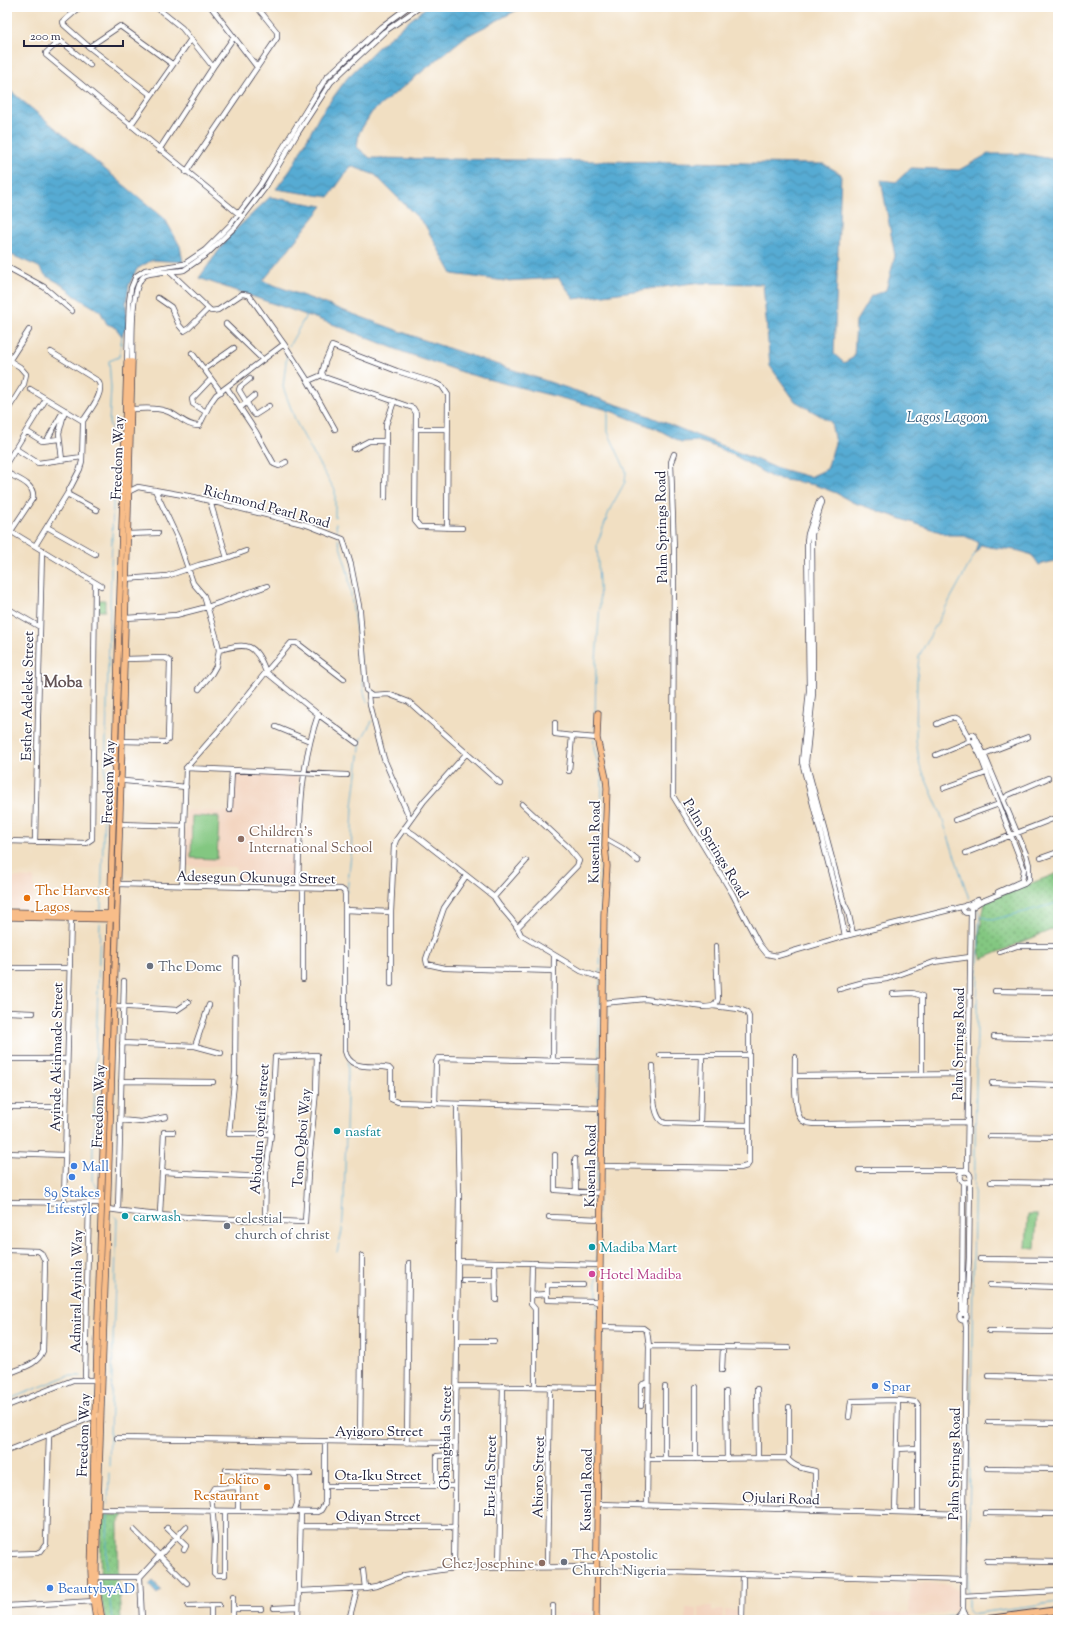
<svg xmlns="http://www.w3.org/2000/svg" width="1065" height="1627" font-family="'Sorts Mill Goudy',serif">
<defs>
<pattern id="grass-dots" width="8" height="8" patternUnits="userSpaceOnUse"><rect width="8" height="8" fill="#83c781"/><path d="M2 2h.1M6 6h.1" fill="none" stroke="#6ba16b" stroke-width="1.8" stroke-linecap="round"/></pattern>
<pattern id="water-waves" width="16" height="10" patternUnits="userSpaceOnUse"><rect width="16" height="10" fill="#57abd3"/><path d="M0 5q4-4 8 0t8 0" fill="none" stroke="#488bac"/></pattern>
</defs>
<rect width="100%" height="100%" fill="#fff"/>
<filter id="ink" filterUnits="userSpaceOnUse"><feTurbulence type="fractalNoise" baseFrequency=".025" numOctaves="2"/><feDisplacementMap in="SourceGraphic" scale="8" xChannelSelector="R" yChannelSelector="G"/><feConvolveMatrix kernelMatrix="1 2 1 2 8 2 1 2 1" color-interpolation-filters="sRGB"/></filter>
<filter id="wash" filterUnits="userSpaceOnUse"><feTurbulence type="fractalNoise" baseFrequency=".012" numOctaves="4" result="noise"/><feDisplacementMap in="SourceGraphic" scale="16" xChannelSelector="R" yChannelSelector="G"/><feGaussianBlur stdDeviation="0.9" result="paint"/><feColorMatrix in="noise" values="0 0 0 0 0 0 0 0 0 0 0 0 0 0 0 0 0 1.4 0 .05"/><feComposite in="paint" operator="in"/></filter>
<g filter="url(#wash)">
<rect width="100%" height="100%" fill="#f1dfc2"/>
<path fill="#f3d4bf" d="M235,772L298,774L296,885L236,884V867L184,866L186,810L232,812Z
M10,877L34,878V908H10Z
M910,1582L949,1584L958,1591V1609L957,1611L889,1620H872V1613H909Z
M712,1606V1611L723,1610V1620H712V1619V1620H699V1607Z
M686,1608L697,1609V1620H686Z
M725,1610L738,1611V1620H725Z
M568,1613H591V1620H568Z"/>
<path fill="url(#grass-dots)" stroke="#52745e" d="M1058,873V927L982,959C975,948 983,914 985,901Z
M101,1515H124L118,1523V1575L114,1576V1579H118L121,1620H105L100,1591Z"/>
<path fill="#83c781" stroke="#52745e" d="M99,600H105V611H99Z
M192,816L219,817L217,859L191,858Z
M1028,1214H1037L1035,1249L1026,1248Z"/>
<path fill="url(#water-waves)" stroke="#3c6687" d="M426,7H523L465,37L372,112L359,133L357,147L370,158L824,164L841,174L834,354L844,363L854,357L856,321L871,296L886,290L895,256L881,180L896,182L911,168L959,170L988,154H1024L1058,160V560L1039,565C1037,562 1034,557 1031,555C1015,547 997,550 981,545L975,554L978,542L962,535H949L852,502L836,493L815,485L773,478L732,454L710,445L697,441L681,442L657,429L608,410L468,374L403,352L335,325L199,278L230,235L270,197L323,206L263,281L421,339L639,412L774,467L810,477L827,469L835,443L831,422L795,401L770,366L763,284L693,283L574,299L559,278L505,281L452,274L425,225L375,175L351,166L329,197L276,189L291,169L320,115L348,77L377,48Z
M7,88L165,219L180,246L183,262L152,260L137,269L129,285L126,303L127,325L122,336L115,327L107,324L100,311L75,296L63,285L46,276L39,267L7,253Z
M153,1581L161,1590L157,1594L149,1585Z"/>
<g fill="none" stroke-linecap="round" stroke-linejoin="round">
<path stroke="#57abd3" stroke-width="1" d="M289,346L307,314
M287,353L283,387L296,422L319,464L335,490V517
M336,523L337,534
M338,539L348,573L361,666
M362,671L364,692L367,702
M595,728L596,661L600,604L597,544L610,509L625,482L626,471L608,432V410
M594,739V749L602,779L601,842L602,865
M347,892L351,855L353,806L361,740L372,721
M969,899L940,812L920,766L916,740L917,679L919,656L975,554
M601,904V871
M101,909L114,470L120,457L118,444L109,423L111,388L109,361L119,357L122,336
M981,916L992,920L1058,903
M601,938V908
M600,965L601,942
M600,975V969
M599,1059L600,980
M598,1105L599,1065
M598,1127V1111
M99,1190L92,1180L100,924
M597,1191L598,1133
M597,1214V1196
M597,1225V1220
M597,1230V1263
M337,1252L342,1231L344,1201L348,1062
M597,1300V1267
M596,1343L597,1303
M596,1385V1348
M596,1392V1402
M7,1400L68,1376H81
M596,1406V1411
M109,1466L117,1219L113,1214
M595,1478V1449
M594,1497L595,1482
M108,1504L109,1473
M106,1568L108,1514
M108,1583L112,1620
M968,1594L978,961L979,922L981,916L976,907
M968,1597V1611L971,1614L1058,1602
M923,1620L953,1616"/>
</g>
</g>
<g filter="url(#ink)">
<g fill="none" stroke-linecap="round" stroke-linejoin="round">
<defs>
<path id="minor" d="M80,7L63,22L64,25L89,47L151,95
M156,7L182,28L213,67
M211,7L257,67
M89,47L120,26L172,64
M90,65L62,42H58L46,53V55L240,215
M130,126L191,39
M159,150L213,67L234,37
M186,172L277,38V32L257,7
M7,267L44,287L72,311
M170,272L211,311L218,310L242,294L249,295L284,344
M158,298L171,307L179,325L184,331L189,328L208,309
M226,324L263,360
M51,352L98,381C106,392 89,411 83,421
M192,353L221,392
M7,359L20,367L26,374L24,384L7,411
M9,361L29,330
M127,362L129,302L131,288L136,276L145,270L184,264L205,250L230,225L260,185L326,78L381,27L408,7
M132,362C133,344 129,282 146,275C157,271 172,272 184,270L207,254L236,226L265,188L297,134L331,82L384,32L420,7
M204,369L234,348
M250,379L240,387L239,390L253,413L255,415L269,406
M308,381L335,429
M227,388L256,432L274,464L279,466L286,462
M30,389L83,421V425L82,461L80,469L67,494L35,546
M240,408L254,396
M131,409C142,409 155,407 166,411C177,414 187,427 199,426L211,402L216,395L284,344L308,381L322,375
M206,412L193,404L192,399L211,379
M417,429H447
M26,431L42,441L59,439
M47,440L61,415
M16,449L38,463L82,457
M354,449L369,441H386
M674,454L671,462L674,550L673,796L732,893L759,944L767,954L777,956L845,936L965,906
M62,460L59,433L65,410
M7,462L46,399
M7,473C18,479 35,484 33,498L11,531
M155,490L178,539L193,583L204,596L216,636L219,650L216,666L212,673L199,689
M128,492L138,487L194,497L307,525L343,539L351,565L360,611L366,690L373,695L388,694L409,702L500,783
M67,494L97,510
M385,498L386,425L394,401
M47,527L95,554
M447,528L448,395L442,386L435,383L397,371L332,346L325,362L322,373L324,377L413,408L416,413L415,521L420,527H423L462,528
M7,529L101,586
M127,534L158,533
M227,558L246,551
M124,579L167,576L199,565L227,558L210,501
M7,608L40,627
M125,618L176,615L207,607L267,586
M219,650C248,642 255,643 266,672L291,643H297L344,679
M369,694L370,705L384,759L410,819
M555,723V734L572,736
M937,724C962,711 957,719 969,738
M276,727L310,741
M968.5 738a3.5 3.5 0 1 1 7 0a3.5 3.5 0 1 1-7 0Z
M119,741L165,742L168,740L170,661L165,658L124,659
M973,742L980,755L1024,869L1022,881L998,892
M984,754L1028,737
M936,755L970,741
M186,768L227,721L266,672L319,715L357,743
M186,768L347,775
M569,771L572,736L597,738
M115,780L186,787
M944,788L986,773
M1003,800L1008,795L1048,778
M230,810L232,770
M955,820L999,804
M119,824L184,826
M404,828L415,835L494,897C502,912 514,918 521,935L581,971L604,979
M606,839L622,848L638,861
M7,841L86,843L92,839L95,583
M35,842L42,550
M966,853L1055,818L1058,821
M1041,858L1058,852
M466,876L444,908L426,959L427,964L445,968L554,971
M117,884L341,889L344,891L345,894V1051C350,1072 372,1064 389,1068L391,1070V1099L398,1102L602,1108
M182,886L186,768
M298,887C300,827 298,773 318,715
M303,888V979
M494,897L526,861
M963 909a4 4 0 1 1 8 0a4 4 0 1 1-8 0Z
M968,905L978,900
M971,908L980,902L1024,884L1029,880V865L1026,854L984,754L975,737
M345,910L391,912
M518,927L577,866L579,861L568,847L522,804
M845,936L839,905L802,762L809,691L807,541L808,534L819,502L821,500L822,502L812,534L813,693L806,762L844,903L848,911L853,934
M1000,952L1017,946H1058
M236,959L235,1073L229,1134H271
M7,968H69
M391,984V912L394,846L396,840L424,801L466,754
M839,989L864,982L887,979L934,962L970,957
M995,991L1058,992
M893,994L913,993L922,996V1075
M603,1003L645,999L704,1007C712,1007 716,1006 718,999L716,946
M113,1006L177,1010L189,1002
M7,1012L33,1013
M994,1037L1058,1039
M122,1043L195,1046L221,1053
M195,1046L209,1005
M660,1055H748
M702,1055L700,1124L748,1125
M795,1057C795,1069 793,1116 803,1121C808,1125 818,1124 824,1124L968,1122
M7,1059H67
M553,1061L554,956
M653,1066C654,1078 650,1121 666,1123L700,1124
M795,1076L968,1074
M121,1081L213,1082
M992,1083L1058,1085
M435,1104L436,1062L438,1058L603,1062
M457,1105L459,1194L458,1261
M7,1107H66
M120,1120L141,1122L166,1117
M990,1136L1058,1137
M7,1153L65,1155
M555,1155V1190L601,1193
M575,1159L576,1191
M601,1166L740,1168L747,1166L749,1163V1017L747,1012L739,1009L713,1006
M859,1170H967
M967,1171L971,911
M959.5 1177a5.5 5.5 0 1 1 11 0a5.5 5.5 0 1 1-11 0Z
M162,1172L266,1177
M991,1182L1058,1183
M7,1202L103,1203
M64,1202L71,916
M108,1209C173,1219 240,1219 305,1222L308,1173L316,1091L317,1055L275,1057L271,1134L266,1172L265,1221
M118,1210L124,981
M160,1214L164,1132H173
M549,1217L601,1219
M7,1250L38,1251L41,1253L45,1261L43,1351C37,1366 20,1368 7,1374
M980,1259L1058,1260
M495,1263L496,1300
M532,1263L531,1304L535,1309V1387
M463,1280H496
M583,1285H547V1300L594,1301L600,1303
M990,1285L1058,1287
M532,1295L547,1294
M959.5 1317a3.5 3.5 0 1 1 7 0a3.5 3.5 0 1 1-7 0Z
M962,1314L963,1182
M966,1316L969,1258L970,1179
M600,1327L643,1328L647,1331L649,1346L647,1506
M989,1331L1058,1332
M457,1341H494
M649,1346L788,1348
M722,1370L723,1347
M988,1376L1058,1378
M85,1380L89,1202
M457,1386L599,1388
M665,1387V1459
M696,1387V1459
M757,1389L758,1458
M726,1392L727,1459
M898,1400L916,1402L918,1405V1513
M7,1406L73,1380H97
M641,1406V1387L643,1384L648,1383
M849,1417L851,1401L898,1400L895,1512
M988,1422L1058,1423
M117,1438L456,1443
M360,1442L362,1256
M407,1443L409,1263
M897,1449L918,1448
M7,1451L98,1415
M787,1458L789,1455V1407
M647,1459L787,1458C793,1467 805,1469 815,1471V1510
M987,1468L1058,1469
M226,1470L310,1474
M293,1474L296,1478L297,1504L294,1512
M437,1485V1456L456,1455
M325,1486H455
M598,1504L964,1514
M98,1509L317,1512L321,1510L325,1503V1442
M225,1511V1575H216L214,1573L215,1540L211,1493L214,1488L238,1487
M238,1511V1471
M985,1513L1058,1514
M301,1526L455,1527
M167,1528L186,1546L184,1550
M134,1530L187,1583
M7,1554L37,1553L41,1551L46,1544L49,1434
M987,1561L1058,1562
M499,1566L503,1386
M547,1567L550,1387
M454,1568L458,1261L600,1265
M363,1570L365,1588
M597,1570L963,1580
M96,1577H140
M299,1591L365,1588L376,1586L405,1575L454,1568L597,1567
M963,1596L1058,1591
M7,1606L95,1601
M188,1606L219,1605
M553,1606V1620
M274,1608L298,1607
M233,1609H261
M963,1609C965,1618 971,1619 979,1620
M142,1620L140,1577L186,1527
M211,1620V1605
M233,1620V1597
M298,1620L301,1512
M349,1620L357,1589
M742,1620L743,1574
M956,1620L961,1614L963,1609L966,1327L965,1320"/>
<path id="major" d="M7,912L114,914
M7,917L113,919
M96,1620L92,1590L91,1571L95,1416L127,362H132L121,780L96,1567V1584L102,1620
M596,1620L604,914L607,866L605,846L607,788L606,778L597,738L598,713"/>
<path id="highway" d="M981,1620L1058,1610
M1036,1620L1058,1617"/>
</defs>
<use href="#minor" stroke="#413e4f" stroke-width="6"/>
<use href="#major" stroke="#413e4f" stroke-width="7"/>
<use href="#highway" stroke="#413e4f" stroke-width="8"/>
<use href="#minor" stroke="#fff" stroke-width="4.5"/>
<use href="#major" stroke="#f8bd89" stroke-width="5.5"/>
<use href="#highway" stroke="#f8bd89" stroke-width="6"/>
</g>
</g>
<g fill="#8d6e63" stroke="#fff" stroke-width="1.5">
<circle cx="241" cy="839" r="4"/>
<circle cx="542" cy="1563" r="4"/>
</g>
<g fill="#e8710a" stroke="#fff" stroke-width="1.5">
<circle cx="27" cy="898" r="4"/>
<circle cx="267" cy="1487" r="4"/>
</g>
<g fill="#6b7280" stroke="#fff" stroke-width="1.5">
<circle cx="150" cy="966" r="4"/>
<circle cx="227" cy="1226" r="4"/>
<circle cx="564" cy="1562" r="4"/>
</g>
<g fill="#0f9aa8" stroke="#fff" stroke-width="1.5">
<circle cx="337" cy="1131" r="4"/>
<circle cx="125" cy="1216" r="4"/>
<circle cx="592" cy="1247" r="4"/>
</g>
<g fill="#3f7fe0" stroke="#fff" stroke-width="1.5">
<circle cx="74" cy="1166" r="4"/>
<circle cx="72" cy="1177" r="4"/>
<circle cx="875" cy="1386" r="4"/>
<circle cx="50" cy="1588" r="4"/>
</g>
<circle fill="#d1479c" stroke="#fff" stroke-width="1.5" cx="592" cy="1274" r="4"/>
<g text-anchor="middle" stroke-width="3.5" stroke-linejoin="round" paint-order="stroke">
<g font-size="14" fill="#22223b" stroke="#fff">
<text transform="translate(117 458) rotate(-88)" y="5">Freedom Way</text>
<text transform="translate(267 506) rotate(15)" y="5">Richmond Pearl Road</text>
<text transform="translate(661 527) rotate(-91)" y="5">Palm Springs Road</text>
<text transform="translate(27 696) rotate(-89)" y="5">Esther Adeleke Street</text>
<text transform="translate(108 782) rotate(-88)" y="5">Freedom Way</text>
<text transform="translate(594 842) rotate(-89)" y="5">Kusenla Road</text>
<text transform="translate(716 848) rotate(59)" y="5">Palm Springs Road</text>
<text transform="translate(256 877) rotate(1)" y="5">Adesegun Okunuga Street</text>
<text transform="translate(958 1044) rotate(-89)" y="5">Palm Springs Road</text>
<text transform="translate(56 1057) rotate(-89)" y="5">Ayinde Akinmade Street</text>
<text transform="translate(98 1106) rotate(-88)" y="5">Freedom Way</text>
<text transform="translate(259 1129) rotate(-86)" y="5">Abiodun opeifa street</text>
<text transform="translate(301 1138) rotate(-85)" y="5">Tom Ogboi Way</text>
<text transform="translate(590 1166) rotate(-89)" y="5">Kusenla Road</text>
<text transform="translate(76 1291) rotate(-89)" y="5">Admiral Ayinla Way</text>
<text x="379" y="1436">Ayigoro Street</text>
<text transform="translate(83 1435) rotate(-88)" y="5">Freedom Way</text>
<text transform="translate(445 1438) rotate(-89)" y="5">Gbangbala Street</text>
<text transform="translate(954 1464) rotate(-89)" y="5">Palm Springs Road</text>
<text x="378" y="1480">Ota-Iku Street</text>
<text transform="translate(490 1476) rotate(-89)" y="5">Eru-Ifa Street</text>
<text transform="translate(538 1477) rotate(-89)" y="5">Abioro Street</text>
<text transform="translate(586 1490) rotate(-89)" y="5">Kusenla Road</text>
<text transform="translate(781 1498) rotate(2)" y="5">Ojulari Road</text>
<text x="378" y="1521">Odiyan Street</text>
</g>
<g font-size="14" fill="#785e54" stroke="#fff" text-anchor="start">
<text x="249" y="836">Children's<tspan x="249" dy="16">International School</tspan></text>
<text x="534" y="1568" text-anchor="end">Chez Josephine</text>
</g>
<g font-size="14" fill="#c56008" stroke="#fff" text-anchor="start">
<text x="35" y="895">The Harvest<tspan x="35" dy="16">Lagos</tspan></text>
<text x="259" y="1484" text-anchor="end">Lokito<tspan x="259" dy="16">Restaurant</tspan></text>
</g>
<g font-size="14" fill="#5b616d" stroke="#fff" text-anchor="start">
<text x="158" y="971">The Dome</text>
<text x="235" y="1223">celestial<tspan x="235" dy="16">church of christ</tspan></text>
<text x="572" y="1559">The Apostolic<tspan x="572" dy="16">Church Nigeria</tspan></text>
</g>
<g font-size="14" fill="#0d838f" stroke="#fff" text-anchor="start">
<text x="345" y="1136">nasfat</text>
<text x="133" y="1221">carwash</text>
<text x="600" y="1252">Madiba Mart</text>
</g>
<g font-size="14" fill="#366cbe" stroke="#fff" text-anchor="start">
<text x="82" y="1171">Mall</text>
<text x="72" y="1197" text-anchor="middle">89 Stakes<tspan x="72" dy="16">Lifestyle</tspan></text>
<text x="883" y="1391">Spar</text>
<text x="58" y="1593">BeautybyAD</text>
</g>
<g font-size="14" fill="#b23c85" stroke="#fff" text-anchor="start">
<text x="600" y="1279">Hotel Madiba</text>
</g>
<g font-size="15" font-style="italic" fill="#3a607f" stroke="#fff">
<text x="947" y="422">Lagos Lagoon</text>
</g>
<g font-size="16" font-weight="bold" fill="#635456" stroke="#fff">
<text x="63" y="687">Moba</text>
</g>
</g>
<rect width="1065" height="1627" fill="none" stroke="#fff" stroke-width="24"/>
<path d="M24 40v6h99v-6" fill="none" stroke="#22223b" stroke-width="2"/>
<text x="30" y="40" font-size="12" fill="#22223b" stroke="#ffffff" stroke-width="3" paint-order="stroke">200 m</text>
</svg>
